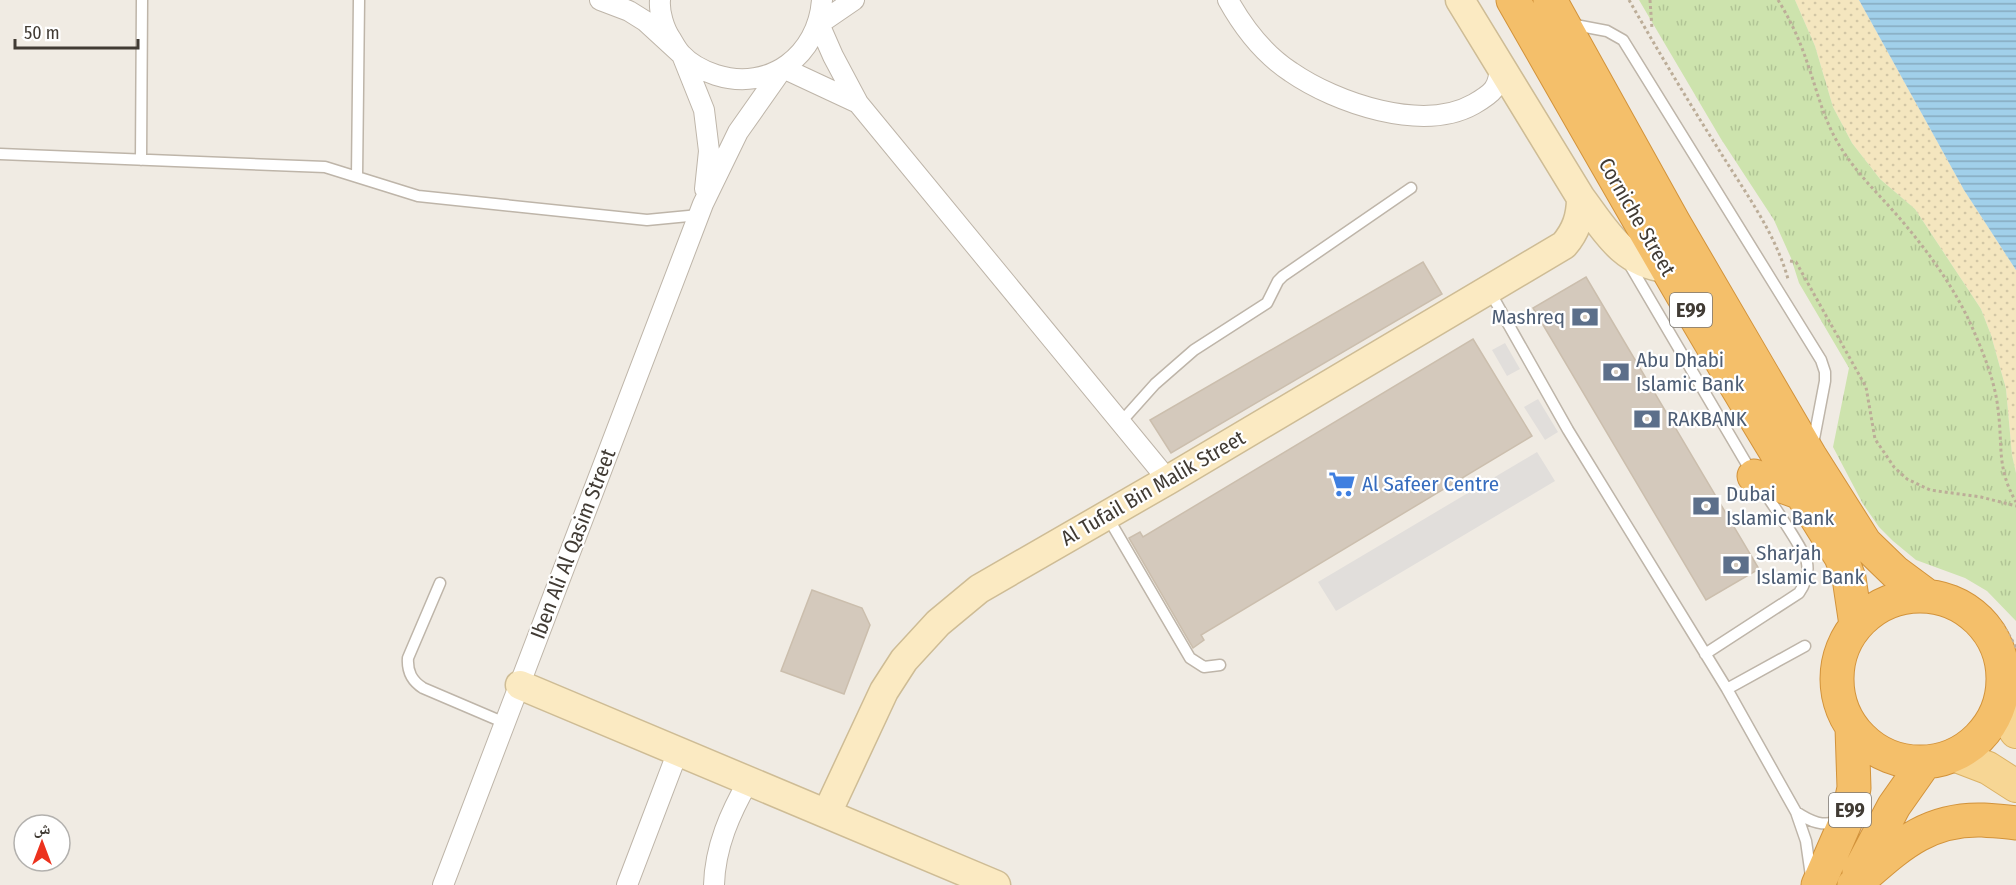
<svg xmlns="http://www.w3.org/2000/svg" width="2016" height="885" font-family="'Fira Sans Condensed','Noto Naskh Arabic',sans-serif">
<defs>
<pattern id="sand-dots" width="8" height="8" patternUnits="userSpaceOnUse" patternTransform="scale(1.5)"><rect width="8" height="8" fill="#f4e6bf"/><path d="M2 2h.1M6 6h.1" fill="none" stroke="#d2c6a5" stroke-width="1.8" stroke-linecap="round"/></pattern>
<pattern id="park-tufts" width="24" height="20" patternUnits="userSpaceOnUse" patternTransform="scale(1.5)"><rect width="24" height="20" fill="#cde3ad"/><path d="M3 7l-1-3M5 7V3M7 7l1-3M15 17l-1-3M17 17v-4M19 17l1-3" fill="none" stroke="#b1c495"/></pattern>
<pattern id="water-rules" width="6" height="5" patternUnits="userSpaceOnUse" patternTransform="scale(1.5)"><rect width="6" height="5" fill="#a1d0ea"/><path d="M0 2.5h6" fill="none" stroke="#85aabe"/></pattern>
</defs>
<rect width="100%" height="100%" fill="#f0ebe3"/>
<path fill="url(#sand-dots)" d="M1795,0H1859L1964,190L2016,270V473L2012,455L2006,389L1991,335L1981,309L1915,209L1880,179L1852,143L1833,107L1815,46Z"/>
<path fill="url(#park-tufts)" d="M1639,0H1795L1815,46L1833,107L1852,143L1880,179L1915,209L1981,309L1991,335L2006,389L2012,455L2016,473V621L1987,591L1965,578L1916,560L1893,541L1879,527L1863,504L1833,447L1849,368L1799,283L1791,258L1774,220L1721,139Z"/>
<path fill="#e1dedb" d="M1505,343L1520,369L1507,376L1492,350Z
M1538,399L1558,432L1545,440L1524,407Z
M1537,452L1555,481L1336,611L1318,582Z"/>
<path fill="url(#water-rules)" d="M1859,0H2016V270L1964,190Z"/>
<path fill="#d4c9bc" stroke="#cbbead" stroke-width="1.5" d="M1423,262L1442,294L1171,453L1150,420Z
M1586,277L1759,569L1706,600L1533,308Z
M1473,339L1532,436L1201,635L1204,640L1193,648L1129,538L1140,532L1143,537Z
M812,590L862,608L870,625L844,694L781,671Z"/>
<g fill="none" stroke-linecap="round" stroke-linejoin="round">
<defs>
<path id="lane" d="M1570,24L1607,31L1623,40L1821,360L1825,372V381L1813,444
M0,154L325,167L418,196L647,220L699,215
M141,160L142,0
M357,177L359,0
M1628,262L1752,473
M1489,290L1568,430L1727,689L1796,812L1806,841L1811,876
M1121,422L1155,384L1194,350L1267,303L1278,281L1283,276L1411,188
M1107,516L1190,658L1204,667L1220,665
M440,583L408,658C407,672 412,681 423,688L505,723
M1705,654L1799,593C1805,584 1809,574 1807,563C1805,550 1770,501 1761,487
M1727,689L1805,646
M1796,812C1811,822 1823,827 1840,821"/>
<path id="street" d="M600,0L629,11L645,21L682,55L704,110L709,151L705,189
M660,0C659,12 664,29 671,39C674,44 677,50 681,54C690,64 704,71 716,75C770,92 818,55 822,0
M854,0L819,24L833,56L858,103L1168,480
M1228,0C1243,27 1265,55 1291,72C1336,103 1423,133 1474,104C1493,93 1499,88 1500,66
M443,885L703,204L738,132L783,68L858,103
M627,885L678,751
M714,885C715,847 730,813 749,780"/>
<path id="secondary" d="M1460,0L1581,198C1605,230 1622,263 1666,268
M520,685L996,885
M827,813L884,691L904,660L938,623L979,589L1168,480L1564,245C1576,231 1581,217 1581,198"/>
<path id="primary" d="M1999,707L2016,732
M1954,755L1988,768L2016,786"/>
<path id="highway" d="M1513,0C1620,187 1726,375 1841,557L1849,578L1856,625
M1550,0L1674,223L1810,456L1865,543L1895,572L1926,595
M1754,476L1801,493
M1837 679a83 83 0 1 1 166 0a83 83 0 1 1-166 0Z
M1859,872L1894,806L1925,762
M1818,885L1848,816L1854,788L1852,728
M1854,885C1895,850 1924,818 1983,820C1994,821 2005,821 2016,823"/>
</defs>
<use href="#lane" stroke="#beb5a9" stroke-width="13"/>
<use href="#street" stroke="#beb5a9" stroke-width="22"/>
<use href="#secondary" stroke="#cebc95" stroke-width="31"/>
<use href="#primary" stroke="#dbb266" stroke-width="34"/>
<use href="#highway" stroke="#d2933b" stroke-width="35"/>
<path stroke="#bcad98" stroke-width="3" stroke-dasharray="3 3" stroke-linecap="butt" d="M1629,0C1658,51 1688,101 1719,150C1744,191 1775,232 1788,279
M1650,0L1652,29
M1778,0C1790,19 1800,41 1807,62C1818,93 1824,123 1843,151C1861,179 1886,201 1907,227C1932,257 1956,291 1972,327C1983,352 1995,381 1998,409C2003,445 1996,467 2016,502
M1790,261L1796,262L1866,387L1875,439L1894,467L1907,479L1930,490L1981,497L2016,506
M1949,586C1982,601 2000,615 2016,648"/>
<use href="#lane" stroke="#fff" stroke-width="10"/>
<use href="#street" stroke="#fff" stroke-width="20"/>
<use href="#secondary" stroke="#fbeac2" stroke-width="28"/>
<use href="#primary" stroke="#f7d694" stroke-width="32"/>
<use href="#highway" stroke="#f4bf6a" stroke-width="33"/>
</g>
<defs>
<symbol id="bank-bare" viewBox="-9 -9 18 18"><path d="M-6-4H6V4H-6ZM0-2.3a2.3 2.3 0 1 0 0 4.6a2.3 2.3 0 1 0 0-4.6Z" fill="#5c6f8a" stroke="#fff" stroke-width="2.5" paint-order="stroke"/></symbol>
<symbol id="supermarket-bare" viewBox="-9 -9 18 18"><path d="M-6-5.5h2.5l.6 2H6L4.5 2H-2.5L-4.4-4H-6ZM-1.5 3.2a1.3 1.3 0 1 0 .1 0ZM3 3.2a1.3 1.3 0 1 0 .1 0Z" fill="#3f7fe0" stroke="#fff" stroke-width="2.5" paint-order="stroke"/></symbol>
</defs>
<g fill-rule="evenodd">
<use href="#bank-bare" x="1566" y="298" width="38" height="38"/>
<use href="#bank-bare" x="1597" y="353" width="38" height="38"/>
<use href="#bank-bare" x="1628" y="400" width="38" height="38"/>
<use href="#supermarket-bare" x="1323" y="465" width="38" height="38"/>
<use href="#bank-bare" x="1687" y="487" width="38" height="38"/>
<use href="#bank-bare" x="1717" y="546" width="38" height="38"/>
</g>
<g text-anchor="middle" stroke-width="4.5" stroke-linejoin="round" paint-order="stroke">
<g fill="#fff" stroke="#7a7671" stroke-width="1.5">
<rect x="1670" y="293" width="42" height="34" rx="4.5"/>
<rect x="1829" y="793" width="42" height="34" rx="4.5"/>
</g>
<g font-size="20" font-weight="bold" fill="#413b34">
<text x="1691" y="317">E99</text>
<text x="1850" y="817">E99</text>
</g>
<g font-size="21" fill="#413b34" stroke="#fff">
<text transform="translate(1637 217) rotate(60)" y="7">Corniche Street</text>
<text transform="translate(1153 488) rotate(-30)" y="7">Al Tufail Bin Malik Street</text>
<text transform="translate(573 544) rotate(-69)" y="7">Iben Ali Al Qasim Street</text>
</g>
<g font-size="21" fill="#4e5e75" stroke="#fff" text-anchor="start">
<text x="1565" y="324" text-anchor="end">Mashreq</text>
<text x="1636" y="367">Abu Dhabi<tspan x="1636" dy="24">Islamic Bank</tspan></text>
<text x="1667" y="426">RAKBANK</text>
<text x="1726" y="501">Dubai<tspan x="1726" dy="24">Islamic Bank</tspan></text>
<text x="1756" y="560">Sharjah<tspan x="1756" dy="24">Islamic Bank</tspan></text>
</g>
<g font-size="21" fill="#366cbe" stroke="#fff" text-anchor="start">
<text x="1362" y="491">Al Safeer Centre</text>
</g>
</g>
<g transform="translate(42 843)"><circle r="28" fill="#ffffff" stroke="#b3b1ae" stroke-width="1.5"/>
<path d="M0-4.5L10 22L0 15L-10 22Z" fill="#ec321e"/>
<text y="-9" font-size="16" font-weight="bold" text-anchor="middle" fill="#413b34">ش</text>
</g>
<path d="M15 39v9h123v-9" fill="none" stroke="#413b34" stroke-width="3"/>
<text x="24" y="39" font-size="18" fill="#413b34" stroke="#ffffff" stroke-width="4.5" paint-order="stroke">50 m</text>
</svg>
